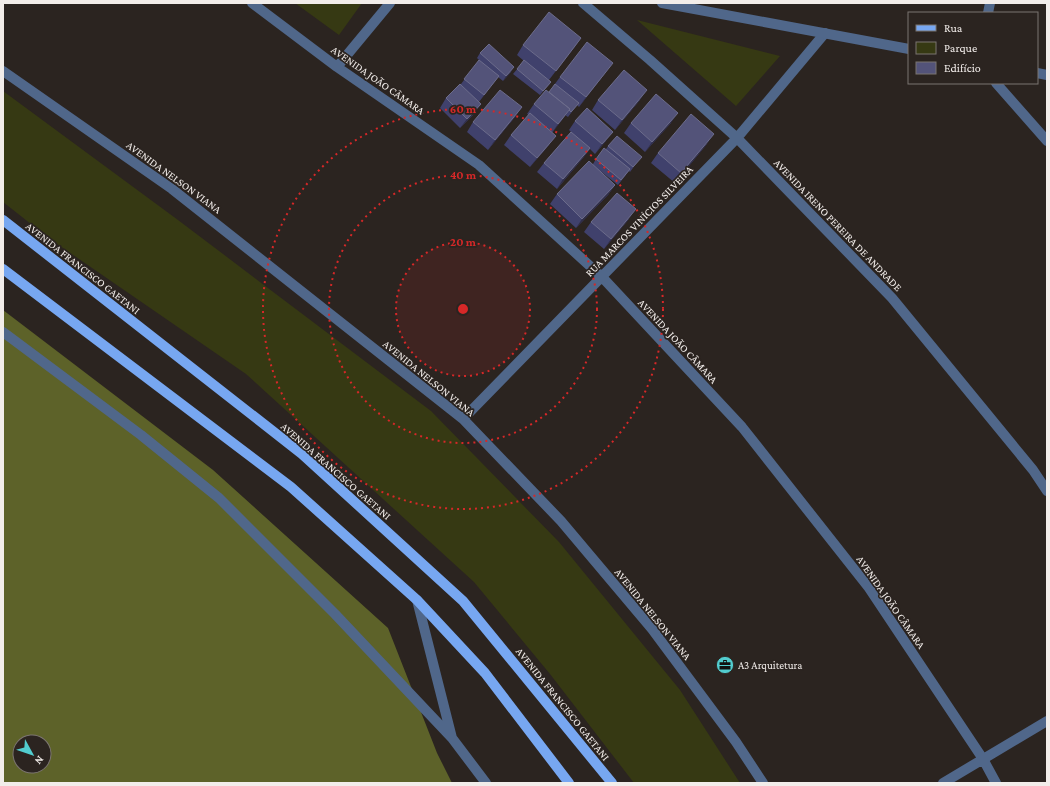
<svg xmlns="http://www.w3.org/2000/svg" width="1050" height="786" font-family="'Crimson Pro',serif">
<rect width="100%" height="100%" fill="#2b2420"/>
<path fill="#363913" d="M295,3H362L339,35Z
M637,20L780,56L736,106Z
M3,91L178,220L431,411L559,542L680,690L740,783H634L550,674L474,582L246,374L50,239L3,202Z"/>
<path fill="#5d6229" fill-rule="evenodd" d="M3,310L213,470L388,628L437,753L452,783H3ZM20,742H44V766H20Z"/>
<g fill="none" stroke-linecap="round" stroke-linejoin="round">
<path stroke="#50678a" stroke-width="10" d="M252,3L337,67L479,165L602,277L742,427L869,588L983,759L996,783
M583,3L650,60L737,138L892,298L1033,470L1047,491
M988,13L990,3
M337,67L390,3
M3,71L172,189L463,419L561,521L652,629L736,742L763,783
M996,83L1047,141
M3,332L141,435L219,498L335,614L452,738
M463,419L737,138L825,33
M417,600L452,738L486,783
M943,783L1047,721"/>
<path stroke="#50678a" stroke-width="10" d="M662,3L909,49
M1037,73L1047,75"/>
<path stroke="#77a7f1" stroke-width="10" d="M3,220L302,454L463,601L612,783
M3,269L291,487L417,600L485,673L569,783"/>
</g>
<path fill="#40416c" d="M581,38L549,80L551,82L540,95L513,74L524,61L517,55L523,45Z
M480,53L511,72L503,81L498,77L479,102L474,114L460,128L440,108L446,98L461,84L479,60L477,58Z
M606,72L579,107L577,105L568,117L565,115L552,133L549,145L530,167L504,145L511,135L529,115L527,114L534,104L549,92L560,77Z
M598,100H640L615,130L592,110Z
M522,107L515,117L488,150L467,132L473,122Z
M575,121L606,141L595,154L590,149L583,158L557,189L537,172L544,163L571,132L569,130Z
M631,123H671L645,152L624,133Z
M707,144L675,183L651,163L658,153Z
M608,146L638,161L630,172L629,171L618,185L599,170L615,185L608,195L576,228L550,204L557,194L593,164L596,159L606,149Z
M629,219L604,249L584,232L591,222Z"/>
<path fill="#302e48" d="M581,38L575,47L549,80L556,71Z
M613,63L606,72L579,107L586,97Z
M514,67L511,72L503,81L506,76Z
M647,90L640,100L615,130L622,120Z
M481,104L474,114L460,128L467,119Z
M522,107L515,117L488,150L495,140Z
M570,109L563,119L552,133L558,124Z
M678,113L671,123L645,152L652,142Z
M613,132L606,141L595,154L602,144Z
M714,134L707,144L675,183L681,173Z
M556,136L549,145L530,167L537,158Z
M590,148L583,158L557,189L563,179Z
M615,185L608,195L576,228L582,219Z
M636,209L629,219L604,249L611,239Z"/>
<path fill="#535379" stroke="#6c6c8b" d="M549,12L581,38L556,71L523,45Z
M587,42L613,63L586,97L560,77Z
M489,44L514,67L506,76L480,53Z
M479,60L499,76L484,95L464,79Z
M524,60L551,82L543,91L517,69Z
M624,70L647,90L622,120L598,100Z
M460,84L481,104L467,119L446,98Z
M555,84L579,103L571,112L569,110L570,109L549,92Z
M500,90L522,107L495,140L473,122Z
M546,90L570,109L558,124L534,104Z
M656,94L678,113L652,142L631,123Z
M587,108L613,132L602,144L575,121Z
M530,113L556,136L537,158L511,135Z
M691,114L714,134L681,173L658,153Z
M571,132L590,148L563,179L544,163Z
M617,136L642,157L633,167L608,146Z
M604,148L630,169L621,180L596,159Z
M589,161L615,185L582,219L557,194Z
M617,193L636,209L611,239L591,222Z"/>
<circle cx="463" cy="309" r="67" fill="#d62828" fill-opacity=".12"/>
<g fill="none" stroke="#d62828" stroke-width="2" stroke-dasharray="2 4">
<circle cx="463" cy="309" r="67"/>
<circle cx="463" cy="309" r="134"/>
<circle cx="463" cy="309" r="200"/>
</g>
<defs>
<symbol id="office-disc" viewBox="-11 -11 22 22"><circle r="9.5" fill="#52cdcf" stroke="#2b2420"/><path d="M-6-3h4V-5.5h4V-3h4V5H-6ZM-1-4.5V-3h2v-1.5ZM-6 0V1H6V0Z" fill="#111"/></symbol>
</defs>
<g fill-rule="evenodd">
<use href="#office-disc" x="715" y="655" width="20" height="20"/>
</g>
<g text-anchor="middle" stroke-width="3.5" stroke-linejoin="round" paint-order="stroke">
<g font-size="11" fill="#f2edea" stroke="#2b2420">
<text transform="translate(378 80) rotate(35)" y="4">AVENIDA JOÃO CÂMARA</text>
<text transform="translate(174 177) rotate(36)" y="4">AVENIDA NELSON VIANA</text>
<text transform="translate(639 221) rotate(-46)" y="4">RUA MARCOS VINÍCIOS SILVEIRA</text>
<text transform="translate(838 225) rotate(46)" y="4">AVENIDA IRENO PEREIRA DE ANDRADE</text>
<text transform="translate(83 268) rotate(38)" y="4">AVENIDA FRANCISCO GAETANI</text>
<text transform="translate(678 341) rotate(47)" y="4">AVENIDA JOÃO CÂMARA</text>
<text transform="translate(429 378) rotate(39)" y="4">AVENIDA NELSON VIANA</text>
<text transform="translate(336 471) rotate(41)" y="4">AVENIDA FRANCISCO GAETANI</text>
<text transform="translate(891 602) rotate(55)" y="4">AVENIDA JOÃO CÂMARA</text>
<text transform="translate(653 614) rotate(51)" y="4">AVENIDA NELSON VIANA</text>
<text transform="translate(563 704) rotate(51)" y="4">AVENIDA FRANCISCO GAETANI</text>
</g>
<g font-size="11" fill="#f2edea" stroke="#2b2420" text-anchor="start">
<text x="738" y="669">A3 Arquitetura</text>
</g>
</g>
<circle cx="463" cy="309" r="6" fill="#d62828" stroke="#2b2420" stroke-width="2"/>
<g font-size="12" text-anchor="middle" font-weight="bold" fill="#d62828" stroke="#2b2420" stroke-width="3.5" stroke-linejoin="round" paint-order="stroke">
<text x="463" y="113">60 m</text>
<text x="463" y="179">40 m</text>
<text x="463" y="246">20 m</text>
</g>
<rect width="1050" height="786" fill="none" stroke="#f2edea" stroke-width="8"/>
<rect x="908" y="12" width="130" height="72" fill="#2b2420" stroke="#7b7471"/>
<rect x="916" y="25" width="20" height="6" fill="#77a7f1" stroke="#7b7471"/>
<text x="944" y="32" font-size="12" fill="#f2edea">Rua</text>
<rect x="916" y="42" width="20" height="12" fill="#363913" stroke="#7b7471"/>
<text x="944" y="52" font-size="12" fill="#f2edea">Parque</text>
<rect x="916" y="62" width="20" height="12" fill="#535379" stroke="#7b7471"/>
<text x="944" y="72" font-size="12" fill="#f2edea">Edifício</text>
<g transform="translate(32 754) rotate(130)"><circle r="19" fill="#2b2420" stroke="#7b7471"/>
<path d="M0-3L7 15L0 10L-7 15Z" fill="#52cdcf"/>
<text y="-6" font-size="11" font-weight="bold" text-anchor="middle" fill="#f2edea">N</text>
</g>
</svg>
